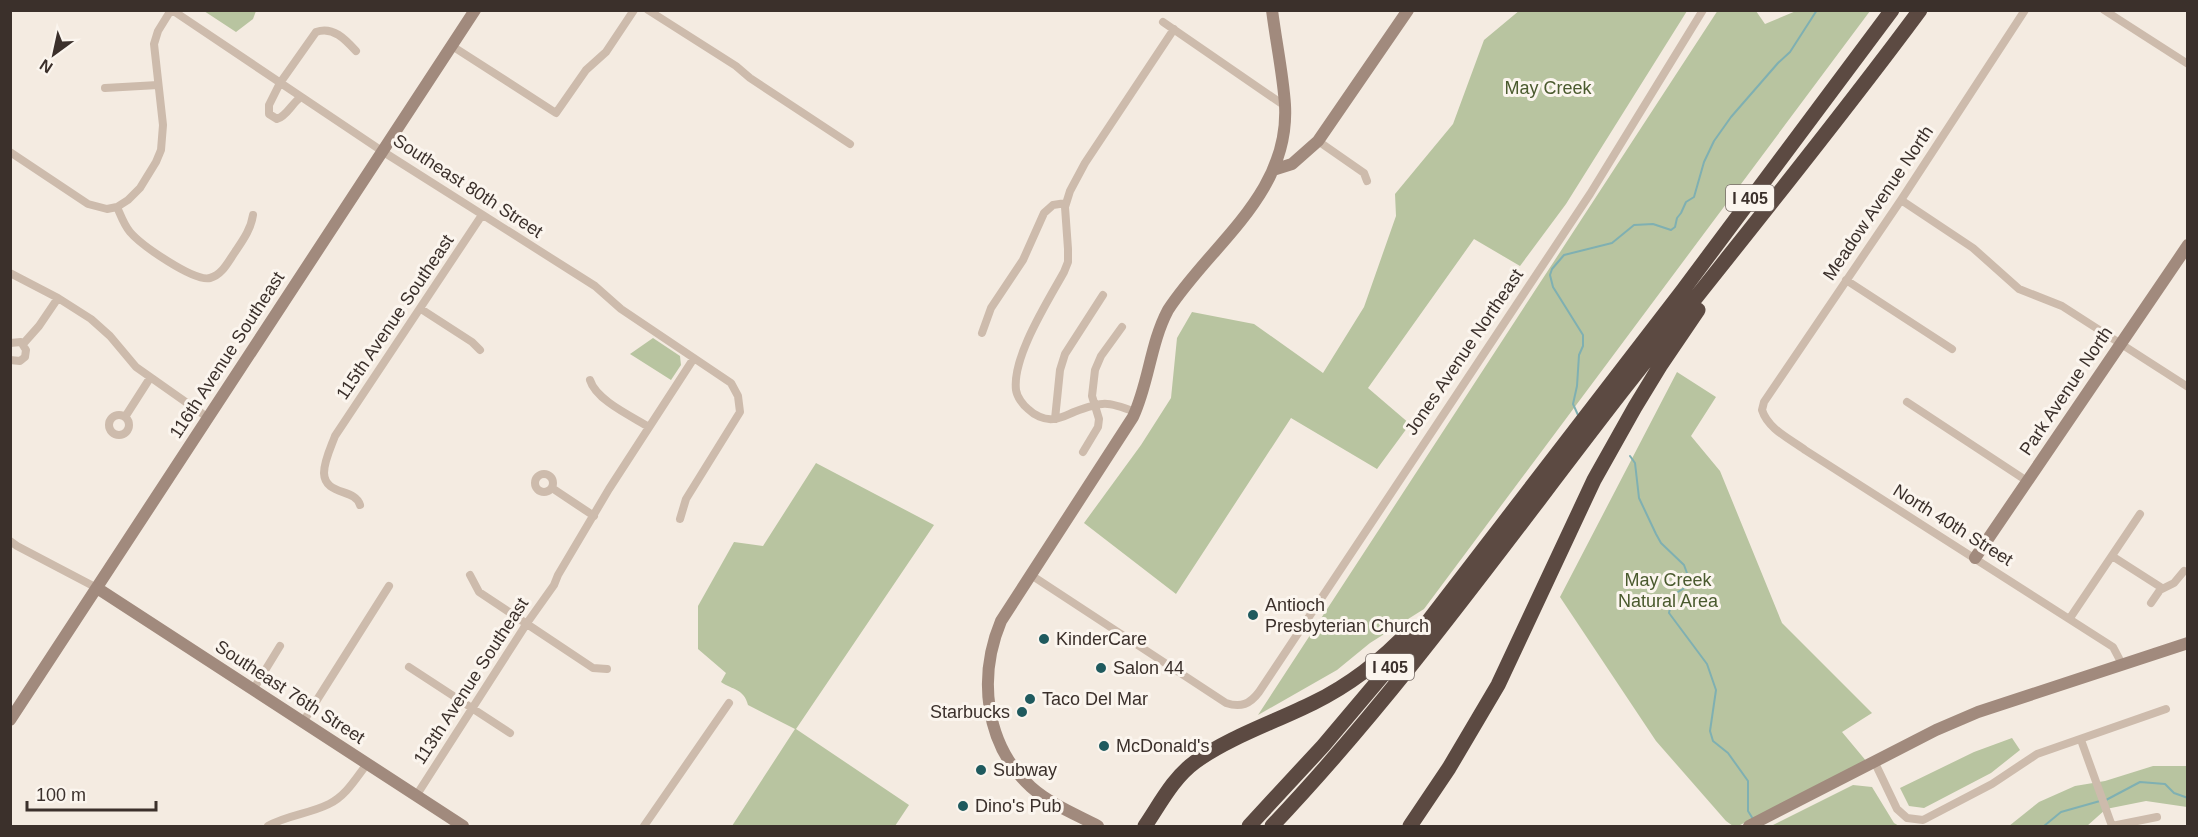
<svg xmlns="http://www.w3.org/2000/svg" width="2198" height="837" font-family="Helvetica,sans-serif">
<rect width="100%" height="100%" fill="#f4ebe1"/>
<path fill="#b8c4a0" d="M1520,10L1687,11L1566,204L1520,266L1474,239L1368,388L1410,424L1377,469L1291,418L1176,594L1084,523L1141,445L1171,398L1177,338L1192,312L1254,324L1323,373L1364,307L1396,216L1395,194L1453,124L1484,40Z
M1718,10L1756,11L1765,24L1796,11H1870L1424,609L1370,643L1337,670L1258,715Z
M204,11H256L253,19L236,32Z
M653,338L680,356L681,365L671,380L630,354Z
M1677,372L1716,397L1691,436L1720,471L1782,623L1872,713L1842,732L1867,762L1738,826H1733L1726,821L1656,741L1560,597Z
M816,463L934,525L796,729L909,805L895,826H732L795,729L748,705C744,689 733,690 721,682L726,673L698,649V606L734,542L763,546Z
M2012,738L2020,750L1991,773L1924,808L1909,806L1900,788L1974,752Z
M2153,766H2187V807L2146,801L2106,809L2087,826H2009L2039,802L2075,786L2105,781Z
M1853,785L1872,787L1894,823L1899,826H1771Z"/>
<g fill="none" stroke-linecap="round" stroke-linejoin="round">
<path stroke="#7fb0b2" stroke-width="2" d="M1578,415L1573,404L1577,386L1579,355L1583,346V335L1553,287L1550,275L1552,269L1564,255L1612,243L1634,225L1653,224L1671,230L1675,227L1677,218L1681,213L1686,202L1694,197L1704,162L1714,141L1731,117L1778,63L1790,52L1817,10
M1630,456L1635,463L1639,498L1656,534L1661,543L1684,565L1691,584L1673,595L1669,613L1707,664L1716,690L1710,731L1713,741L1728,753L1748,781V811L1753,819
M2106,800L2140,782L2165,784L2174,793L2188,798
M2044,826L2061,812L2100,801"/>
<path stroke="#cdbbac" stroke-width="8" d="M172,10L382,151L595,286L621,309L731,383L738,396L740,412L686,499L680,519
M648,10L736,66L750,78L850,144
M2025,10L1901,200L1764,402L1762,410C1768,429 1790,439 1805,450L2113,647L2122,664
M2104,10L2188,64
M1163,22L1285,106
M452,46L556,113L586,70L606,52L634,10
M105,88L158,85
M301,97C292,103 287,116 277,119L269,114V105L280,83L316,32C333,26 345,39 356,51
M1318,141L1364,173L1367,181
M10,152L88,204L107,209L117,207L128,200L140,188L156,162L161,150L163,125L154,44L158,31L171,10
M1901,200L1973,248L2019,289L2062,306L2188,387
M117,207C121,216 124,225 130,232C141,245 194,282 210,278C222,275 228,262 235,252C243,240 251,229 253,215
M10,273L58,298L91,319L110,336L136,367L207,417
M1846,280L1952,349
M421,309L472,342L480,350
M982,333L991,308L1023,260L1044,213L1053,205L1066,203
M10,343L21,342L26,350L25,357L20,361L10,360
M23,344L39,326L58,298
M590,380C596,400 631,416 649,427
M1907,402L2027,481
M1135,412C1107,401 1103,401 1074,412C1067,415 1060,419 1053,419C1044,420 1034,415 1028,409C1023,405 1017,397 1016,390C1012,357 1048,301 1064,272L1068,262V249L1065,207L1070,191L1085,163L1174,29
M109 425a10 10 0 1 1 20 0a10 10 0 1 1-20 0Z
M125,417L150,378
M1055,419L1060,370L1065,354L1103,295
M1083,452L1098,427L1099,419L1092,396L1095,370L1101,356L1122,327
M535 483a9 9 0 1 1 18 0a9 9 0 1 1-18 0Z
M552,488L594,516
M360,505C355,488 325,496 324,473C324,461 331,447 335,436L482,215
M10,541L17,546L97,588
M2112,556L2162,588
M470,575L479,592L593,668L607,669
M1031,575L1226,703C1241,708 1250,704 1259,692L1590,194L1703,10
M2151,603L2160,590L2174,583L2184,571
M2070,618L2140,514
M409,667L510,733
M253,690L280,646
M303,722L389,586
M2081,740L2112,826L2157,817
M1875,763L1897,809L1907,818L1923,820L1992,784L2037,754L2166,709
M416,796L527,623L554,585L558,575L609,489L694,358
M268,826C287,815 309,814 329,804C346,796 356,778 367,764
M644,826L729,703"/>
<path stroke="#a18a7d" stroke-width="12" d="M1273,170L1292,164L1318,141L1408,10
M1975,558L2188,245
M97,588L463,826
M10,720L475,10
M1098,826C1075,814 1050,804 1031,787C984,744 978,676 1001,621L1133,417C1149,383 1150,344 1168,310C1211,244 1290,194 1285,105C1283,74 1276,42 1272,10
M1749,826L1936,730L1978,712L2188,643"/>
<path stroke="#5c4a42" stroke-width="15" d="M1145,826C1160,804 1173,778 1195,762C1227,738 1277,721 1313,703C1350,685 1383,659 1411,629
M1249,826L1323,746L1426,624L1683,290L1892,10
M1272,826C1401,690 1508,538 1623,390C1722,263 1824,140 1920,10
M1410,826L1449,768L1498,685L1594,480L1635,407L1660,366L1698,310"/>
</g>
<g fill="#1f5a5e" stroke="#fbf5ee" stroke-width="2">
<circle cx="1253" cy="615" r="6"/>
<circle cx="1044" cy="639" r="6"/>
<circle cx="1101" cy="668" r="6"/>
<circle cx="1030" cy="699" r="6"/>
<circle cx="1022" cy="712" r="6"/>
<circle cx="1104" cy="746" r="6"/>
<circle cx="981" cy="770" r="6"/>
<circle cx="963" cy="806" r="6"/>
</g>
<g text-anchor="middle" stroke-width="6" stroke-linejoin="round" paint-order="stroke">
<g fill="#fbf5ee" stroke="#756b66" stroke-width="1.5">
<rect x="1726" y="185" width="48" height="26" rx="4.5"/>
<rect x="1366" y="654" width="48" height="26" rx="4.5"/>
</g>
<g font-size="16" font-weight="bold" fill="#3b302b">
<text x="1750" y="204">I 405</text>
<text x="1390" y="673">I 405</text>
</g>
<g font-size="18" fill="#4a5a2e" stroke="#fbf5ee">
<text x="1548" y="94">May Creek</text>
<text x="1668" y="586">May Creek<tspan x="1668" dy="21">Natural Area</tspan></text>
</g>
<g font-size="18" fill="#3b302b" stroke="#fbf5ee">
<text transform="translate(468 186) rotate(33)" y="6">Southeast 80th Street</text>
<text transform="translate(1878 203) rotate(-56)" y="6">Meadow Avenue North</text>
<text transform="translate(395 317) rotate(-56)" y="6">115th Avenue Southeast</text>
<text transform="translate(1464 352) rotate(-56)" y="6">Jones Avenue Northeast</text>
<text transform="translate(227 355) rotate(-57)" y="6">116th Avenue Southeast</text>
<text transform="translate(2066 391) rotate(-56)" y="6">Park Avenue North</text>
<text transform="translate(1953 525) rotate(32)" y="6">North 40th Street</text>
<text transform="translate(471 681) rotate(-57)" y="6">113th Avenue Southeast</text>
<text transform="translate(290 692) rotate(33)" y="6">Southeast 76th Street</text>
</g>
<g font-size="18" fill="#3b302b" stroke="#fbf5ee" text-anchor="start">
<text x="1265" y="611">Antioch<tspan x="1265" dy="21">Presbyterian Church</tspan></text>
<text x="1056" y="645">KinderCare</text>
<text x="1113" y="674">Salon 44</text>
<text x="1042" y="705">Taco Del Mar</text>
<text x="1010" y="718" text-anchor="end">Starbucks</text>
<text x="1116" y="752">McDonald's</text>
<text x="993" y="776">Subway</text>
<text x="975" y="812">Dino's Pub</text>
</g>
</g>
<rect width="2198" height="837" fill="none" stroke="#3b302b" stroke-width="24"/>
<g transform="translate(54 54) rotate(213)" stroke="#fbf5ee" stroke-width="4.5" paint-order="stroke">
<path d="M0-4.5L10 22L0 15L-10 22Z" fill="#3b302b"/>
<text y="-9" font-size="16" font-weight="bold" text-anchor="middle" fill="#3b302b">N</text>
</g>
<path d="M27 801v9h129v-9" fill="none" stroke="#3b302b" stroke-width="3"/>
<text x="36" y="801" font-size="18" fill="#3b302b" stroke="#fbf5ee" stroke-width="4.5" paint-order="stroke">100 m</text>
</svg>
